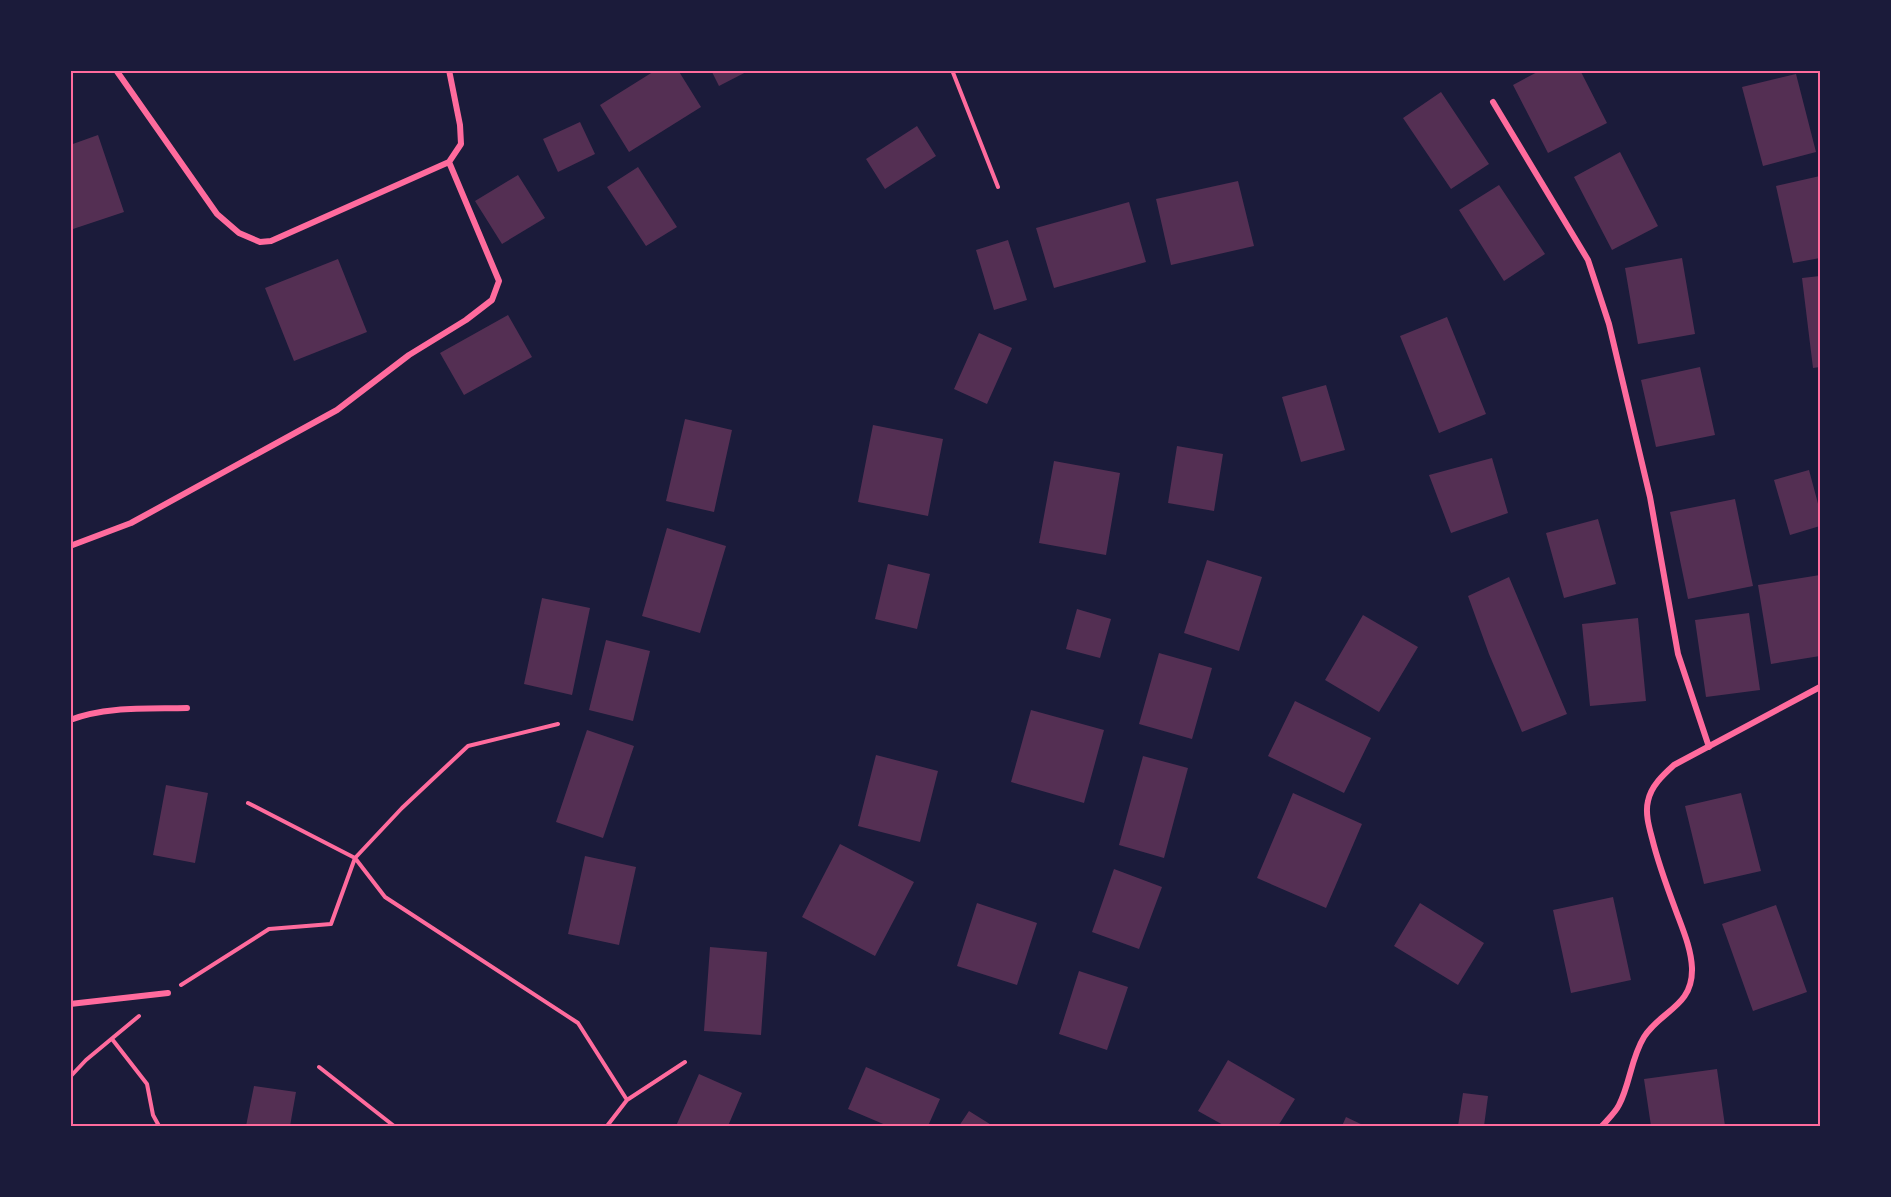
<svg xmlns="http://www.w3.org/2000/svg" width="1891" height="1197" font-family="'Golos Text',sans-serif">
<rect width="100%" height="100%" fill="#1b1b3a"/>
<path fill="#542f53" d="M656,70H678L701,107L629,152L600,105Z
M711,70H750L719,86Z
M1541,70H1580L1607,123L1548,153L1513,85Z
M1796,74L1816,152L1763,166L1742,87Z
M1441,92L1489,164L1451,189L1403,118Z
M580,122L595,154L558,172L543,139Z
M917,126L936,156L885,189L866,159Z
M98,135L124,212L70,230V145Z
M1620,152L1658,226L1612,250L1574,177Z
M638,167L677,227L646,246L607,187Z
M518,175L545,218L502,244L475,201Z
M1820,176V258L1793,263L1776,186Z
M1238,181L1254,246L1171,265L1156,199Z
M1499,185L1545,254L1504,281L1459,210Z
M1129,202L1146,262L1054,288L1036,228Z
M1008,240L1027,300L994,310L976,250Z
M1682,258L1695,334L1638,344L1625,268Z
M338,259L367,332L294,361L265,288Z
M1820,276V367L1813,368L1802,278Z
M508,315L532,357L464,395L440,353Z
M1447,317L1486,414L1439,433L1400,336Z
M979,333L1012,348L987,404L954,389Z
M1700,367L1715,435L1656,447L1641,380Z
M1326,385L1345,450L1301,462L1282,397Z
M685,419L732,430L714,512L666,501Z
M873,425L943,439L928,516L858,502Z
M1177,446L1223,454L1214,511L1168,503Z
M1492,458L1508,513L1451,533L1429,475Z
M1054,461L1120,473L1106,555L1039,543Z
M1809,470L1820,511V526L1790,535L1774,480Z
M1735,499L1753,586L1688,599L1670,512Z
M1598,519L1616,584L1564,598L1546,533Z
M667,528L726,546L700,633L642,616Z
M1207,560L1262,577L1239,651L1184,633Z
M888,564L930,574L917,629L875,619Z
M1820,575V656L1771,664L1758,585Z
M1509,577L1567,714L1522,732L1489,654L1468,596Z
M542,598L590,608L572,695L524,684Z
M1077,609L1111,619L1100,658L1066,649Z
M1749,613L1760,690L1706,697L1695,620Z
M1363,615L1418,647L1379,712L1325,680Z
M1638,618L1646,701L1590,706L1582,624Z
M606,640L650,651L633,721L589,710Z
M1159,653L1212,668L1192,739L1139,724Z
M1295,701L1371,738L1344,793L1268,756Z
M1031,710L1104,730L1084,803L1011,782Z
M587,730L634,746L603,838L556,822Z
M876,755L938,771L920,842L858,826Z
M1143,756L1188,768L1164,858L1119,845Z
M166,785L208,793L195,863L153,855Z
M1293,793L1362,824L1326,908L1257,878Z
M1741,793L1761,871L1704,884L1685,806Z
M840,844L914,882L875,956L802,917Z
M585,856L636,867L619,945L568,934Z
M1114,869L1162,887L1139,949L1092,932Z
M1613,897L1631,980L1571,993L1553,910Z
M977,903L1037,923L1017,985L957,966Z
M1420,903L1484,943L1458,985L1394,946Z
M1776,905L1807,992L1753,1011L1722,924Z
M710,947L767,952L761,1035L704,1031Z
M1079,971L1128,987L1107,1050L1059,1034Z
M1228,1060L1295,1099L1278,1126H1225L1198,1111Z
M866,1067L940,1099L928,1126H888L848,1109Z
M1717,1069L1725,1126H1651L1644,1079Z
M699,1074L742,1093L728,1126H676Z
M254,1086L296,1092L290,1126H246Z
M1463,1093L1488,1096L1484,1126H1458Z
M969,1111L993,1126H959Z
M1346,1117L1365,1126H1342Z"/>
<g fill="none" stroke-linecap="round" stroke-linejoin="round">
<path stroke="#ff6b9d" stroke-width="4" d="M952,70L998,187
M248,803L355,858L385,897L578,1023L627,1100
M181,985L269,929L331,924L355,858L402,808L468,746L558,724
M112,1039L147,1084L153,1115L159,1126
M319,1067L394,1126
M70,1077L86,1060L139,1016
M607,1126L627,1100L685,1062"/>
<path stroke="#ff6b9d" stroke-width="6" d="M116,70L217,214L239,233L260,242L271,241L449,162L461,144L460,125L449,70
M1493,102L1588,260L1609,324L1650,497L1678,654L1709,747
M70,546L131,523L337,410L409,355L466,320L492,300L499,281L449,162
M70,720C106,706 149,709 187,708
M70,1004L168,993
M1602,1126C1607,1120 1615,1113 1619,1105C1630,1084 1631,1058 1644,1037C1661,1010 1693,1007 1692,968C1691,948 1683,930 1676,911C1667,887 1658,863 1652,838C1649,827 1645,813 1648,801C1651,786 1663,775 1674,765L1820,687"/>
</g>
<rect width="1891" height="1197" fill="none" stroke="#1b1b3a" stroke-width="144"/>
<rect x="72" y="72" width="1747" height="1053" fill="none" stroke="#ff6b9d" stroke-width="2"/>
</svg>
